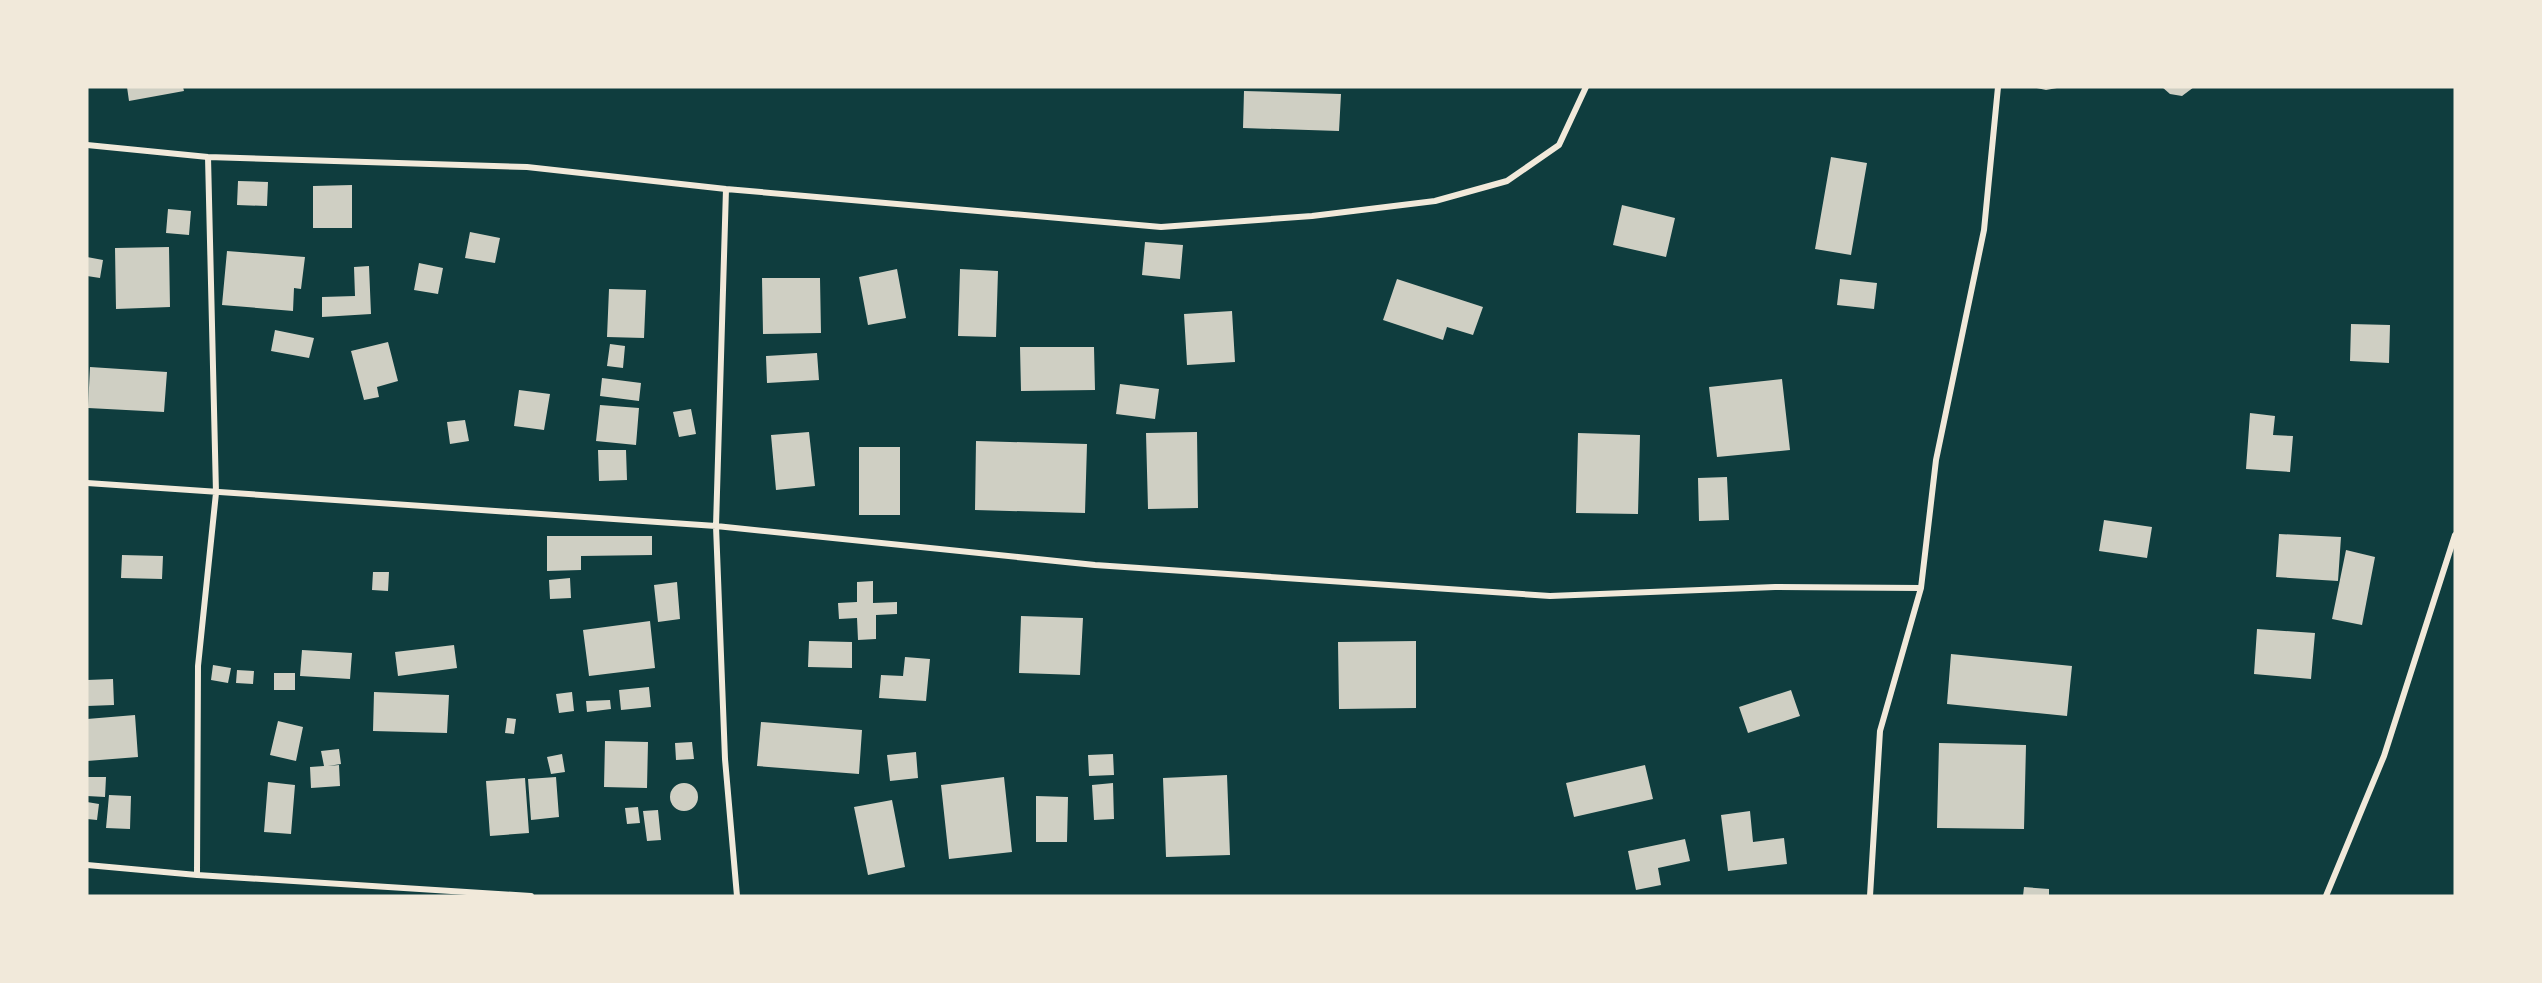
<svg xmlns="http://www.w3.org/2000/svg" width="2542" height="983" font-family="'Playfair Display',serif">
<rect width="100%" height="100%" fill="#0f3d3e"/>
<path fill="#cfcfc3" d="M127,87H183L184,91L129,101Z
M2032,87H2057V88L2046,90Z
M2162,87H2194L2182,96L2170,94Z
M1244,91L1341,94L1339,131L1243,128Z
M1831,157L1867,163L1851,255L1815,249Z
M238,181L268,182L267,206L237,205Z
M352,185V228H313V186Z
M1622,205L1675,218L1666,257L1613,245Z
M168,209L191,211L189,235L166,233Z
M470,232L500,238L495,263L465,258Z
M1145,242L1183,245L1180,279L1142,275Z
M169,247L170,307L116,309L115,248Z
M227,251L305,257L301,289L294,288L293,311L222,305Z
M87,257L103,260L100,278L87,276Z
M419,263L443,268L438,294L414,290Z
M369,266L371,314L322,317V297L355,296L354,267Z
M897,269L906,318L868,325L859,277Z
M960,269L998,271L996,337L958,336Z
M762,278H820L821,333L763,334Z
M1397,279L1483,307L1473,335L1447,327L1443,340L1383,320Z
M1840,279L1877,283L1874,309L1837,305Z
M609,289L646,290L644,338L607,337Z
M1232,311L1235,362L1187,365L1184,314Z
M2351,324L2390,325L2389,363L2350,361Z
M275,330L314,338L309,358L271,351Z
M388,342L398,381L377,387L379,397L364,400L351,351Z
M610,344L625,346L623,368L607,366Z
M1020,347H1094L1095,390L1021,391Z
M817,353L819,380L767,383L766,356Z
M90,367L167,372L164,412L88,408Z
M602,378L641,383L639,401L600,396Z
M1782,379L1790,450L1717,457L1709,387Z
M1120,384L1159,389L1155,419L1116,414Z
M519,390L550,394L544,430L514,426Z
M600,405L639,408L636,445L596,441Z
M691,409L696,434L679,437L673,412Z
M2250,413L2275,416L2273,435L2293,436L2290,472L2246,469Z
M465,420L469,441L450,444L447,422Z
M809,432L815,486L776,490L771,435Z
M1197,432L1198,508L1148,509L1146,433Z
M1578,433L1640,435L1638,514L1576,513Z
M976,441L1087,444L1085,513L975,510Z
M859,447H900V515H859Z
M598,450H626L627,480L599,481Z
M1727,477L1729,520L1699,521L1698,478Z
M2104,520L2152,527L2147,558L2099,551Z
M2279,534L2341,537L2338,581L2276,577Z
M547,536H652V555L581,556V570L547,571Z
M2346,550L2375,557L2362,625L2332,619Z
M122,555L163,556L162,579L121,578Z
M373,572H389L388,591L372,590Z
M570,578L571,598L550,599L549,580Z
M873,581V603L897,602V614L876,615V639L858,640L857,618L839,619L838,603L857,602V582Z
M677,582L680,619L658,622L654,585Z
M1021,616L1083,618L1080,675L1019,673Z
M650,621L655,668L589,676L583,630Z
M2257,629L2315,633L2311,679L2254,674Z
M809,641L852,642V668L808,667Z
M1416,641V708L1339,709L1338,642Z
M454,645L457,668L398,676L395,652Z
M302,650L352,653L350,679L300,676Z
M1951,654L2072,666L2067,716L1947,704Z
M905,657L930,659L926,701L879,698L881,675L903,676Z
M213,665L231,668L228,683L211,680Z
M237,670L254,671L253,684L236,683Z
M274,673H295V690H274Z
M113,679L114,705L87,706V680Z
M649,687L651,707L621,710L619,690Z
M1791,690L1800,716L1748,733L1739,707Z
M374,692L449,695L447,733L373,731Z
M572,692L574,711L559,713L556,694Z
M610,700L611,709L587,712L586,701Z
M135,715L138,757L87,761V719Z
M507,718L516,719L514,734L505,733Z
M278,721L303,727L296,761L270,755Z
M761,722L862,730L859,774L757,766Z
M605,741L648,742L647,788L604,787Z
M692,742L694,759L676,760L675,743Z
M1939,743L2026,745L2024,829L1937,828Z
M339,749L341,764L328,766L339,765L340,786L311,788L310,767L324,766L321,751Z
M916,752L918,778L890,781L887,755Z
M562,754L565,772L551,774L547,757Z
M1113,754L1114,775L1089,776L1088,755Z
M1645,765L1653,799L1574,817L1566,783Z
M1227,775L1230,855L1166,857L1163,778Z
M87,777H106L105,797L87,796Z
M556,777L559,817L531,820L528,779Z
M1004,777L1012,852L949,859L941,785Z
M525,778L529,833L490,836L486,781Z
M268,782L295,785L291,834L264,832Z
M670 797a14 14 0 1 1 28 0a14 14 0 1 1-28 0Z
M1113,783L1114,819L1094,820L1092,785Z
M109,795L131,796L130,829L106,828Z
M1036,796L1068,797L1067,842H1036Z
M892,800L905,867L868,875L854,807Z
M87,802L99,804L97,820L87,819Z
M638,807L640,823L627,824L625,808Z
M658,810L661,840L647,841L643,811Z
M1750,811L1753,842L1784,838L1787,864L1728,871L1721,815Z
M1685,839L1690,861L1658,868L1661,885L1636,890L1628,851Z
M2024,887L2049,889V896H2023Z"/>
<g fill="none" stroke-linecap="round" stroke-linejoin="round">
<path stroke="#f1e9da" stroke-width="6" d="M87,145L208,157L527,167L726,189L1161,227L1312,216L1435,201L1507,181L1559,145L1586,87
M726,189L716,526L725,759L737,896
M87,483L716,526L1095,565L1550,596L1775,587L1921,588
M87,865L197,875L531,896
M197,875L198,666L216,493L208,157
M1870,896L1880,731L1921,588L1936,460L1984,230L1998,87
M2326,896L2384,756L2455,535"/>
</g>
<rect width="2542" height="983" fill="none" stroke="#f1e9da" stroke-width="177"/>
</svg>
